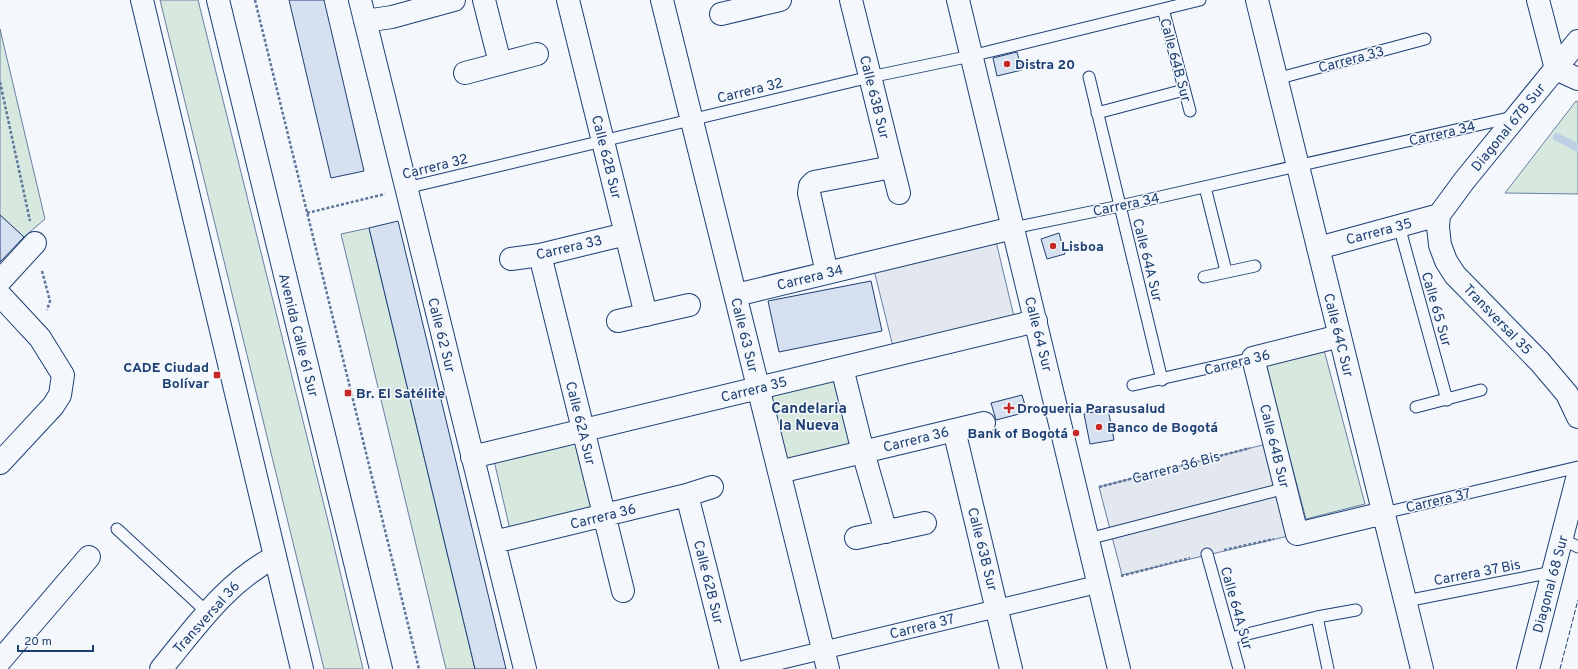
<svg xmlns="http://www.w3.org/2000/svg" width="1578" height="669" font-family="Overpass,sans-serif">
<rect width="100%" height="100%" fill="#f4f7fb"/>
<path fill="#d7e8df" stroke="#687fa3" d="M160,0H198L329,525L363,669H324Z
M0,29L45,219L24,237L0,215Z
M1576,101L1578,102V194L1505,193Z
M369,228L475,669H446L341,234Z
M1324,350L1365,504L1306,519L1265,365Z
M842,368L863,452L779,472L758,388Z
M583,430L604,515L512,538L492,452Z"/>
<path fill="#e3e8f0" stroke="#687fa3" d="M994,233L1016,325L895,355L872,262Z
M1274,442L1297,534L1122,575L1099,487Z"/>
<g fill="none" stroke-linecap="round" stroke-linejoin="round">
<path stroke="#bed0e5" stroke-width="8" d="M1557,137L1578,148"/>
</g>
<path fill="#d5e0f0" stroke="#1d3f73" d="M289,0H324L364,171L331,178Z
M1017,52L1022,70L997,76L993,58Z
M0,215L24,237L0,262Z
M398,221L506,669H475L369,228Z
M1059,233L1065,254L1047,259L1041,239Z
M871,281L882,331L779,352L768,301Z
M1022,395L1027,412L996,420L991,403Z
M1108,409L1114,440L1090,444L1084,414Z"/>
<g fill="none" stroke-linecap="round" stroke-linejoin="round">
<defs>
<path id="service" d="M1163,9L1190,111
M1089,77L1162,380
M1276,79L1425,39
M1097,113L1184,90
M1205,187L1226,271
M406,188L870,77L971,56L1200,0
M1399,226L1447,400
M1013,228L1120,206L1513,117
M1204,277L1255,266
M1133,385L1253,358
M1416,407L1481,390
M1384,513L1578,467
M117,529L208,613
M1088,539L1286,488
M1562,539L1578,547
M1207,554L1239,669
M1406,601L1553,572
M1317,617L1328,669
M1231,638L1317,617L1356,610"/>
<path id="pedestrian" d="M745,669L1099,584"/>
<path id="minor" d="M360,0L525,669
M484,0L500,63
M568,0L646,315
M662,0L828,669
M851,0L899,193
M1257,0L1422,669
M1538,0L1556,69L1578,79
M721,14L780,0
M365,21L392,17L454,0
M1578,41L1464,181L1439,215L1438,227L1440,245L1446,261L1455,275L1540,362L1567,394L1578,417
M465,73L537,54
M1318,248L1439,215
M540,255L623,591
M511,259L540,255L626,234
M827,273L809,193L810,186L814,182L892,167
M0,281L35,243
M0,295L40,338L63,375L60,395L53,406L0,463
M736,295L1013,228
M618,321L689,305
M1340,336L1253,358L1297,534L1384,513
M842,368L863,452L886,532
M954,430L1011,669
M472,457L1036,321
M779,472L984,423
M687,495L731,669
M856,538L925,523
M494,542L687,495L712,487
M0,661L89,557
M161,669C195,628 226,582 275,557
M1528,669L1578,475"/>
<path id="tertiary" d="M958,0L1119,669"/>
<path id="primary" d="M142,0L302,669
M218,0L381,669"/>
</defs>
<use href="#service" stroke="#1d3f73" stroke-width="13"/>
<use href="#pedestrian" stroke="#1d3f73" stroke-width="19"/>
<use href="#minor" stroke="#1d3f73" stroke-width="24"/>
<use href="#tertiary" stroke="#1d3f73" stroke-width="24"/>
<use href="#primary" stroke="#1d3f73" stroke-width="24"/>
<path stroke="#5e769c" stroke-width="2.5" stroke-dasharray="3 2" stroke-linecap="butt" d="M255,0L419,669
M0,82L30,221
M307,213L385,194
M42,271L50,301L47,310
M1099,487L1250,448
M1224,550L1274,539
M1121,576L1190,558"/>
<use href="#service" stroke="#f4f7fb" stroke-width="11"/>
<use href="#pedestrian" stroke="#f4f7fb" stroke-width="17"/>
<use href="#minor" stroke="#f4f7fb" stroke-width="22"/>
<use href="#tertiary" stroke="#f4f7fb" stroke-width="22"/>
<use href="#primary" stroke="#f4f7fb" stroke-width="22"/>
<path stroke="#1d3f73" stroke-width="1" stroke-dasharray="5 2" stroke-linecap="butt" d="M1560,669L1578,600"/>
</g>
<g fill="#c62828" stroke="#f4f7fb" stroke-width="1.5">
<circle cx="1007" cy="64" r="4"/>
<circle cx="1053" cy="246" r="4"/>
<rect x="213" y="371" width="8" height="8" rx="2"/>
<rect x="344" y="389" width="8" height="8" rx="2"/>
<path d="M1007 402h4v4h4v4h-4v4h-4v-4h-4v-4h4z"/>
<circle cx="1099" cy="427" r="4"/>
<circle cx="1076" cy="433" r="4"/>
</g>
<g text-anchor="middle" stroke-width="3" stroke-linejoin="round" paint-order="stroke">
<g font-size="14" fill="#1d3f73" stroke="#f4f7fb">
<text transform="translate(1351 59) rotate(-15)" y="5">Carrera 33</text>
<text transform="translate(1176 60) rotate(75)" y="5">Calle 64B Sur</text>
<text transform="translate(750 90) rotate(-14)" y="5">Carrera 32</text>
<text transform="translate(875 97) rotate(76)" y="5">Calle 63B Sur</text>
<text transform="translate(1508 127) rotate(-51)" y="5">Diagonal 67B Sur</text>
<text transform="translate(1442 133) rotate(-13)" y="5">Carrera 34</text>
<text transform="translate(607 157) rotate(76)" y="5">Calle 62B Sur</text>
<text transform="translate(435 166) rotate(-14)" y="5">Carrera 32</text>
<text transform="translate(1126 204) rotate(-12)" y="5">Carrera 34</text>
<text transform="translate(1379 231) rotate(-15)" y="5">Carrera 35</text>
<text transform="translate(569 247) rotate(-13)" y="5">Carrera 33</text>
<text transform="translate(1148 260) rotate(76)" y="5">Calle 64A Sur</text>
<text transform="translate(810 277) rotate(-14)" y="5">Carrera 34</text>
<text transform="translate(1437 309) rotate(74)" y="5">Calle 65 Sur</text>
<text transform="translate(1498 319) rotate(46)" y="5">Transversal 35</text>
<text transform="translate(1039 334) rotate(76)" y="5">Calle 64 Sur</text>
<text transform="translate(299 335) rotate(76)" y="5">Avenida Calle 61 Sur</text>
<text transform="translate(442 335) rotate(76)" y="5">Calle 62 Sur</text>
<text transform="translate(745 335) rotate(76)" y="5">Calle 63 Sur</text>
<text transform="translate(1339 335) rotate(76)" y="5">Calle 64C Sur</text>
<text transform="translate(1237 362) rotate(-14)" y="5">Carrera 36</text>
<text transform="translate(754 389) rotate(-14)" y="5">Carrera 35</text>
<text transform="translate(581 423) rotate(76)" y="5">Calle 62A Sur</text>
<text transform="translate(916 439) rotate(-14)" y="5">Carrera 36</text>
<text transform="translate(1275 446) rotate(76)" y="5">Calle 64B Sur</text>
<text transform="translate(1176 467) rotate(-15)" y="5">Carrera 36 Bis</text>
<text transform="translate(1438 500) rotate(-13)" y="5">Carrera 37</text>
<text transform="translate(603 516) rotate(-14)" y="5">Carrera 36</text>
<text transform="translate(983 549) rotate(76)" y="5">Calle 63B Sur</text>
<text transform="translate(1477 572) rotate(-11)" y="5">Carrera 37 Bis</text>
<text transform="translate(709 582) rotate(76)" y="5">Calle 62B Sur</text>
<text transform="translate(1550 584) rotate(-75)" y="5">Diagonal 68 Sur</text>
<text transform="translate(1237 608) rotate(74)" y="5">Calle 64A Sur</text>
<text transform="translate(206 617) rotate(-48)" y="5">Transversal 36</text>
<text transform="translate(922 626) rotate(-14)" y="5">Carrera 37</text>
</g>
<g font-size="14" font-weight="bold" fill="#1d3f73" stroke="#f4f7fb" text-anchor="start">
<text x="1015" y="69">Distra 20</text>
<text x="1061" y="251">Lisboa</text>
<text x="209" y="372" text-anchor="end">CADE Ciudad<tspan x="209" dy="16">Bolívar</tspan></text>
<text x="356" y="398">Br. El Satélite</text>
<text x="1017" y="413">Drogueria Parasusalud</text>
<text x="1107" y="432">Banco de Bogotá</text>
<text x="1068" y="438" text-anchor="end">Bank of Bogotá</text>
</g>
<g font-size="15" font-weight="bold" fill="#1d3f73" stroke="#f4f7fb">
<text x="809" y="413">Candelaria<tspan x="809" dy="17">la Nueva</tspan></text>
</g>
</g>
<path d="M18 645v6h75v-6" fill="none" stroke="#1d3f73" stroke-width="2"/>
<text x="24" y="645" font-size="12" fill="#1d3f73" stroke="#f4f7fb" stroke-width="3" paint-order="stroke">20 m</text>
</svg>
